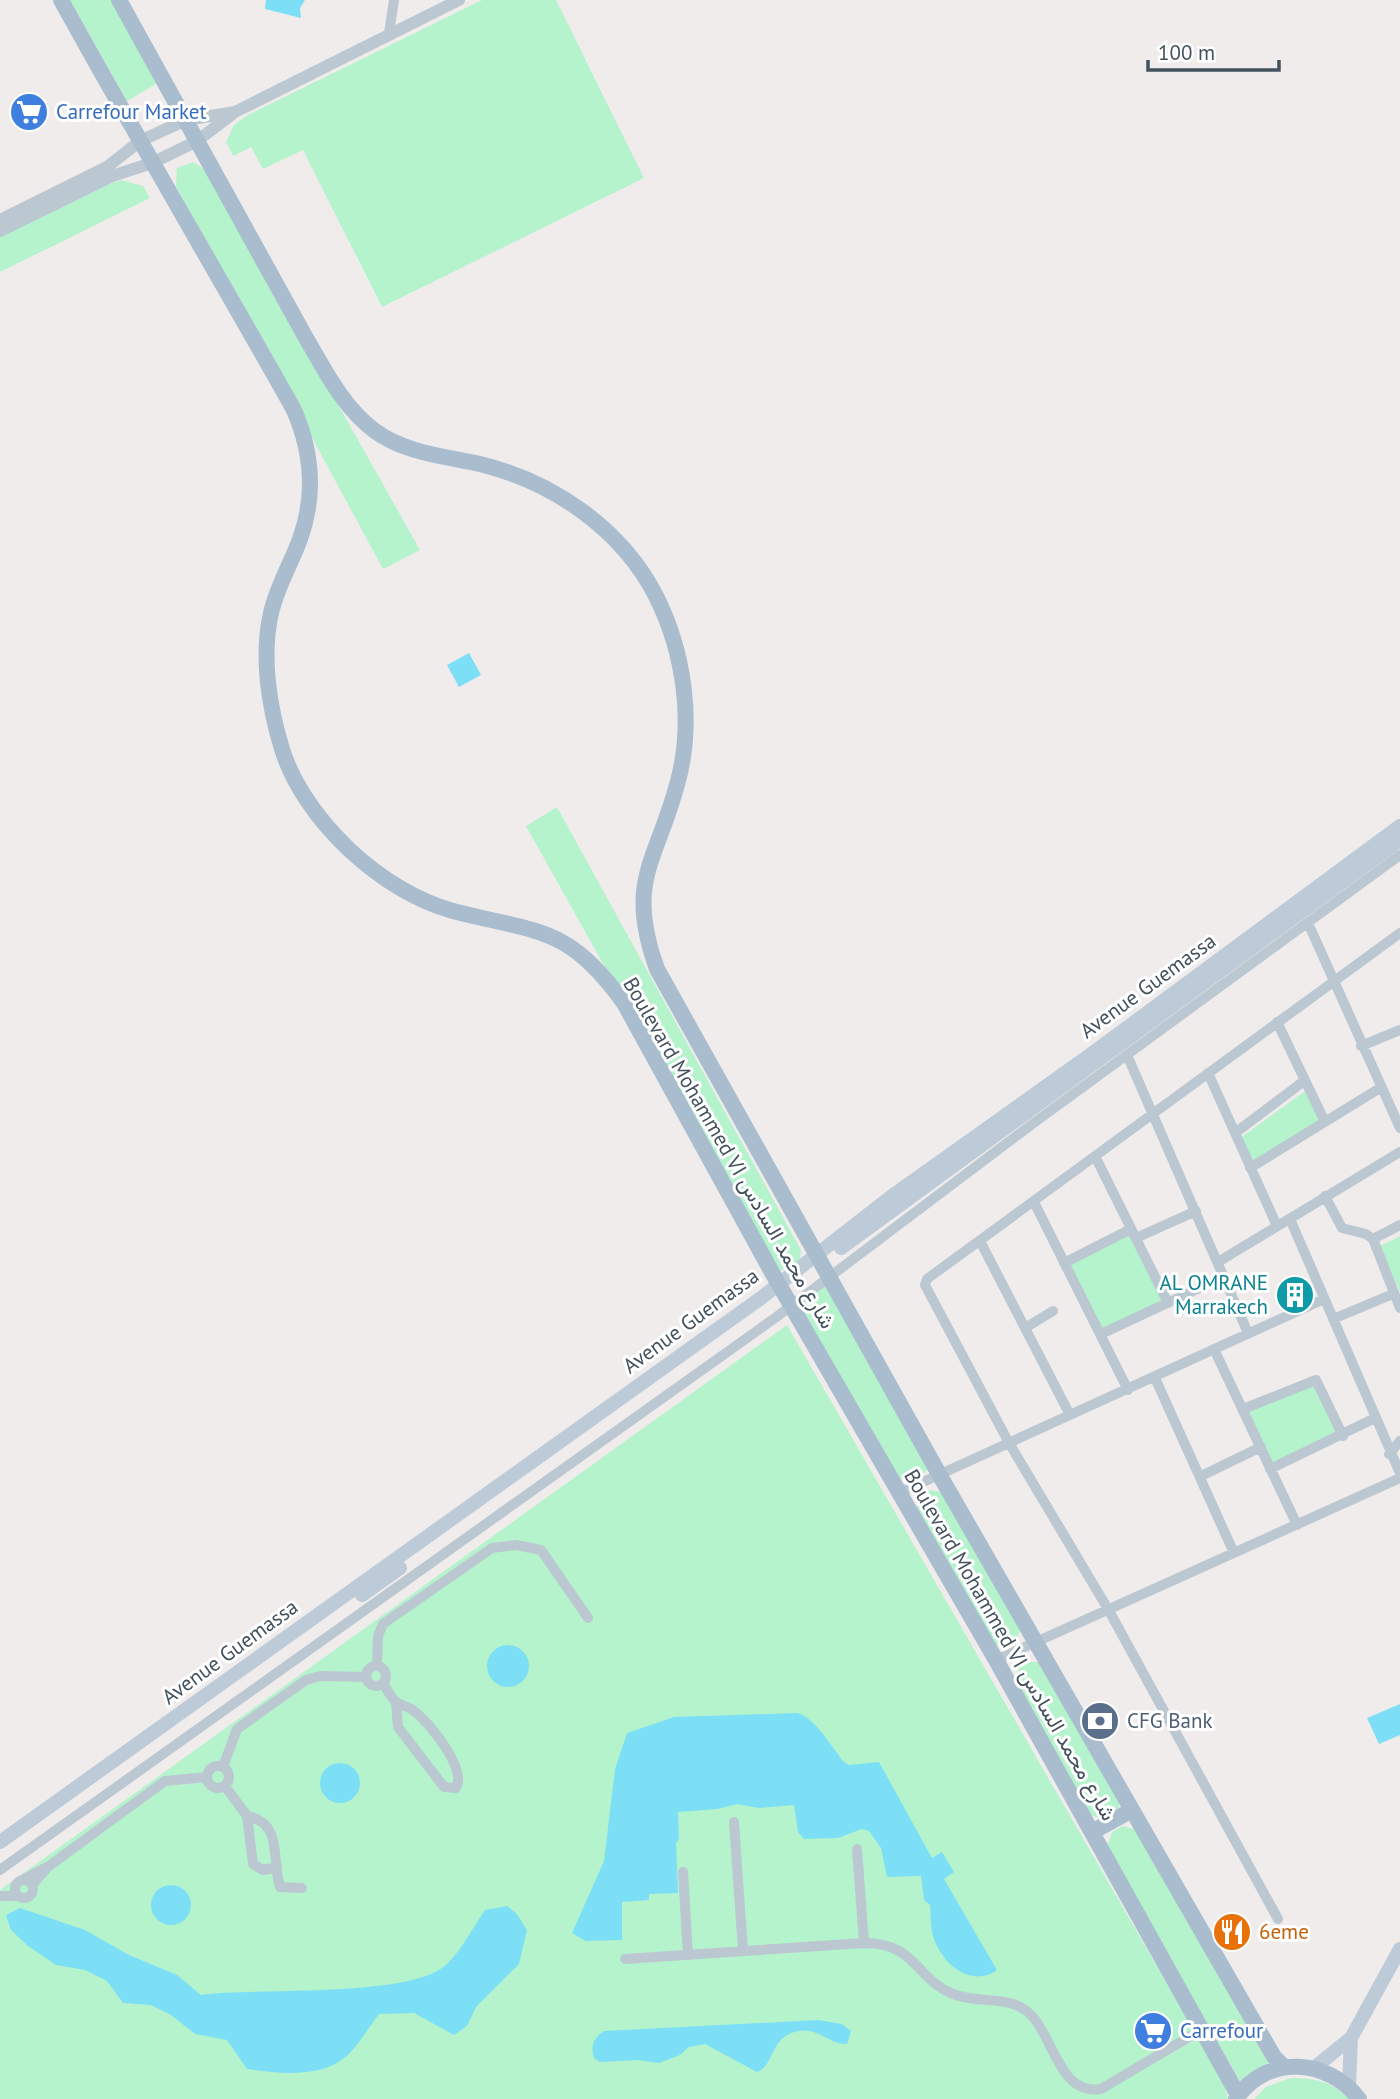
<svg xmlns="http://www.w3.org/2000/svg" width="1400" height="2099" font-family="'PT Sans',Vazirmatn,sans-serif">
<rect width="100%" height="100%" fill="#f0ecec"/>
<path fill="#b5f3cc" d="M70,0H112L158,83L127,101Z
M482,0H556L644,178L382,307L303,150L263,169L251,147L233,156L226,142L234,125L248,115Z
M193,162L206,170L420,550L383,569L176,186L177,168Z
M121,180L143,186L150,198L0,272V236L102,186Z
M557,807L801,1250L800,1260L780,1271L767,1257L526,826Z
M1305,1091L1322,1126L1253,1169L1239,1139Z
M1129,1234L1162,1300L1102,1331L1068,1264Z
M1400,1236V1292L1380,1246Z
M828,1283L927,1461V1470L916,1482L897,1478L799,1305Z
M787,1325L1193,2029L1225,2087L1228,2099H0V1890Z
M1315,1382L1341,1435L1273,1465L1248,1410Z
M930,1490L946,1493L1022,1626L1015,1642L1000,1647L991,1641L917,1513V1501Z
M1028,1662H1038L1045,1668L1120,1797L1119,1807C1110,1819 1100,1821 1088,1813L1014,1684L1019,1667Z
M1123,1826L1138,1830L1269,2065L1241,2083L1107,1848L1112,1832Z
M1290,2078C1314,2078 1332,2081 1349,2099H1254L1266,2087Z"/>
<path fill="#7ddff5" d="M266,0H305L300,8L301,18L265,9Z
M469,653L481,675L459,687L447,665Z
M487 1666a21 21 0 1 1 42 0a21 21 0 1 1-42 0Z
M1400,1704V1735L1379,1744L1367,1718Z
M797,1713C815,1717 832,1748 844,1762L849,1765L879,1762L932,1858L942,1852L954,1872L944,1879L997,1970C972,1988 943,1965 934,1939C930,1928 931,1916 930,1905L924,1900L921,1876L887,1877L881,1848L869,1831L862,1829L838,1838L804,1839L798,1832L794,1805L759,1808L737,1804L718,1809L678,1812L679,1839L676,1843L678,1893L649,1894V1900L622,1902V1940L586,1941L572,1933L604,1861L615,1769L627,1733L674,1717Z
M320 1783a20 20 0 1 1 40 0a20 20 0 1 1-40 0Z
M151 1905a20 20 0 1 1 40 0a20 20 0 1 1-40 0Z
M507,1906L517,1914L527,1930L519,1964L476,2007L467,2026L454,2035L414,2013L379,2014C368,2028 355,2052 340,2061C314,2078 275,2073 247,2069L227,2040L195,2034L171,2015L151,2005L123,2003L107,1981L85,1970L56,1965L28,1946L11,1930L6,1915L20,1908L85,1930L129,1955L177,1975L201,1995C255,1987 414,1999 448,1963C463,1948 473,1927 485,1910Z
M819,2020L842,2024L851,2031L847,2044C830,2045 818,2027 799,2031C769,2036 775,2066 757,2072L705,2044L689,2047L680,2055L659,2063L637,2060L600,2062L594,2058C590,2045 594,2038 604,2031Z"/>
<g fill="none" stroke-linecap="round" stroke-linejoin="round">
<path stroke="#bbc8d1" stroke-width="10" d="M389,33L394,0
M1308,923L1400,1128
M1277,1022L1325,1122
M1361,1046L1400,1030
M1127,1055L1248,1333
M1208,1073L1277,1226
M1235,1133L1304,1081
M1095,1156L1168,1303
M1250,1168L1380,1088
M1325,1196L1342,1228L1366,1234L1373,1239L1400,1308
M1034,1202L1128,1390
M1290,1219L1400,1473
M1136,1238L1196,1211
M1373,1239L1400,1225
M980,1241L1070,1415
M1218,1262L1400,1152
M1064,1263L1131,1229
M1333,1319L1393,1294
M1025,1328L1053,1311
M1101,1334L1223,1277
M1214,1349L1297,1525
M1155,1378L1234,1553
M1243,1409L1316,1380L1343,1436
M1389,1454L1400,1441
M1270,1469L1375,1418
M1201,1476L1261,1447
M899,1493L1324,1299
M996,1660L1400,1478
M377,1666L378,1636L383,1624L492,1548L516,1545L541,1550L588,1618
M366 1676a10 10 0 1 1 20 0a10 10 0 1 1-20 0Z
M383,1683C387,1689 390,1696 395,1701C400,1706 409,1706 414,1711C430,1723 467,1769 456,1788L444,1787L398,1727L396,1703
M207 1777a11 11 0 1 1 22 0a11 11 0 1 1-22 0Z
M223,1767L237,1729L306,1680L320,1676L367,1677
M225,1786L247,1816L253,1864L263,1870L277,1867
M247,1816C284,1823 271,1860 280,1887L302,1888
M734,1822L743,1951
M857,1849L864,1943
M49,1866L165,1781L207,1777
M0,1870L775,1318L1035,1122L1400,855
M683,1872L688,1955
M24,1879L49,1866L32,1885
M15 1889a9 9 0 1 1 18 0a9 9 0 1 1-18 0Z
M0,1896H17
M1278,1919L1108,1609L1009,1443L925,1285L927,1279L1400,933
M625,1959L864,1943C917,1943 915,1979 953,1994C980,2005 1012,1993 1033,2017C1054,2041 1061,2096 1101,2089L1201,2030"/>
<path stroke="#bbc8d1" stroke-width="12" d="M0,220L107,167L140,141L186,120L235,112
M0,231L112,176L152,163L197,141L235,112L459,0"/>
<path stroke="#bdcbd8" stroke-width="14" d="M841,1248L1400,840
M362,1595L400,1568
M0,1842L761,1298L892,1196L1090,1055L1400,826
M1314,2068L1351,2038L1400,1949
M1349,2086L1351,2038"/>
<path stroke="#a9bdcf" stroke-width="16" d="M61,0C137,138 217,273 294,410C312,452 316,495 300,539C291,564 277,586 271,613C261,656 269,707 282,749C304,820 382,892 453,911C538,933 568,925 624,1003L774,1276L996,1660L1238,2095
M119,0L306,338C326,372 343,407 375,431C405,453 444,456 480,464C553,482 621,528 656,596C684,652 694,721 678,781C657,862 625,880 657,969L939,1474L1274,2057L1284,2067
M1092,1832L1132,1810
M1236,2099C1266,2054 1328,2058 1359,2099"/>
</g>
<defs>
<symbol id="supermarket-disc" viewBox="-11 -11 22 22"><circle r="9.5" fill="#3f7fe0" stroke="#fff"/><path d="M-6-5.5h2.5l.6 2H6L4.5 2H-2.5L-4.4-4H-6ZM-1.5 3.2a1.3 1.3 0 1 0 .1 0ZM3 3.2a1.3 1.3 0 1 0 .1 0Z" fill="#fff"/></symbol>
<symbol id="building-disc" viewBox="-11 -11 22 22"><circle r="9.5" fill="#0f9aa8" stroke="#fff"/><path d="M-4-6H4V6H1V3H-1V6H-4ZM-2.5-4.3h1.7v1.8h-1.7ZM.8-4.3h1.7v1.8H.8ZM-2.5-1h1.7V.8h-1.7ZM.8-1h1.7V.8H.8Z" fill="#fff"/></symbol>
<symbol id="bank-disc" viewBox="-11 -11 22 22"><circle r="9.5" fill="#5c6f8a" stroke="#fff"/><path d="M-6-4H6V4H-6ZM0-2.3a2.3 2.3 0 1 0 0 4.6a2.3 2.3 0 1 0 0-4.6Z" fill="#fff"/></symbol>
<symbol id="restaurant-disc" viewBox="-11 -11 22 22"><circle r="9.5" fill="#e8710a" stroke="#fff"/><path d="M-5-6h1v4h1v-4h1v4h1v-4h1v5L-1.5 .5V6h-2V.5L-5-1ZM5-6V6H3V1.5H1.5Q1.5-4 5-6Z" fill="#fff"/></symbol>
</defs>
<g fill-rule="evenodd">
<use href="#supermarket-disc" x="7" y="90" width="44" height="44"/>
<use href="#building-disc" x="1273" y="1273" width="44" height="44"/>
<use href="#bank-disc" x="1078" y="1699" width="44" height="44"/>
<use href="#restaurant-disc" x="1210" y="1910" width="44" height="44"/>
<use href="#supermarket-disc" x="1131" y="2009" width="44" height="44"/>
</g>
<g text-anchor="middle" stroke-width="6" stroke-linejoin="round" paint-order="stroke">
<g font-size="21" fill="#366cbe" stroke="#fff" text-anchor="start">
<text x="56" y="119">Carrefour Market</text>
<text x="1180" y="2038">Carrefour</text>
</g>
<g font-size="21" fill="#43515c" stroke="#fff">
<text transform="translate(1148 986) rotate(-36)" y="7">Avenue Guemassa</text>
<text transform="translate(729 1153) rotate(60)" y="7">Boulevard Mohammed VI شارع محمد السادس</text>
<text transform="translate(691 1321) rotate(-36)" y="7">Avenue Guemassa</text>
<text transform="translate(1010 1645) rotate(60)" y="7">Boulevard Mohammed VI شارع محمد السادس</text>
<text transform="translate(230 1652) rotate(-36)" y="7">Avenue Guemassa</text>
</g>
<g font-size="21" fill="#0d838f" stroke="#fff" text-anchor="end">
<text x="1268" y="1290">AL OMRANE<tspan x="1268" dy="24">Marrakech</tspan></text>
</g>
<g font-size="21" fill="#4e5e75" stroke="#fff" text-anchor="start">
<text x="1127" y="1728">CFG Bank</text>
</g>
<g font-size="21" fill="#c56008" stroke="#fff" text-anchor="start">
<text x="1259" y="1939">6eme</text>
</g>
</g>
<path d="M1148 60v10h131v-10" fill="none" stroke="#43515c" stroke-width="3.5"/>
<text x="1158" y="60" font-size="21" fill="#43515c" stroke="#ffffff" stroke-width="5" paint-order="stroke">100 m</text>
</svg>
